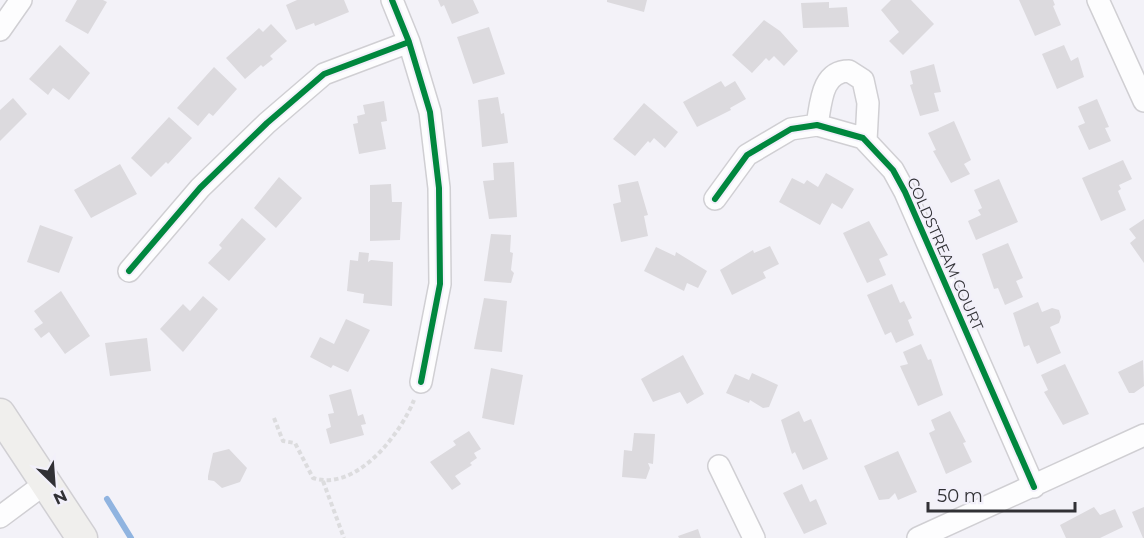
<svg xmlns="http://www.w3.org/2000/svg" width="1144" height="538" font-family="Montserrat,sans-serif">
<rect width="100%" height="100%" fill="#f3f2f8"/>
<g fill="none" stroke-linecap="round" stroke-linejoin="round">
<path stroke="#90b4e0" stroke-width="6" d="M107,499L131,538"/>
</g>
<path fill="#dcdade" d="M77,0H103L107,2L88,34L65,21Z
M297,0H344L349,12L315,26L314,23L296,30L286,5Z
M438,0H473L479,13L452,24L444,5L441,7Z
M607,0H647L644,12L607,2Z
M891,0H911L934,24L903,55L889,41L899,32L881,10Z
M1019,0H1053L1055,5L1053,6L1061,25L1035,36Z
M829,2V8L847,7L849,27L803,28L801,3Z
M764,20L780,31L798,51L784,66L774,56L769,61L766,58L752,73L732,55Z
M271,24L287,41L270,56L273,59L263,67L261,65L245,79L226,58L259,28L263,32Z
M489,27L505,74L473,84L457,37Z
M60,45L90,73L69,100L53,88L48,95L29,79Z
M1064,45L1071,61L1078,57L1084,77L1057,89L1042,54Z
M934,64L941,92L934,93L939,111L920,116L910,85L913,84L910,71Z
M214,67L237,89L213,116L209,113L198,126L177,108Z
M721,81L725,87L735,81L746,99L730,108L731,110L697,127L683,102Z
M498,97L501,114L504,113L508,143L482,147L478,100Z
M13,98L27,114L0,141V110Z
M1097,99L1109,127L1105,128L1111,141L1089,150L1078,126L1085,123L1078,107Z
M384,101L387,121L381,122L386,149L359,154L353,124L358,123L357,116L365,114L363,105Z
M644,103L678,132L665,148L654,138L650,143L648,141L635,156L613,139Z
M169,117L192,138L168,164L166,162L151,177L131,158Z
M954,121L971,160L964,164L970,174L951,183L933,151L936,150L928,133Z
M1123,160L1132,179L1119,185L1121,189L1118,191L1126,210L1101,221L1082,178Z
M514,162L517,217L489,219L483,181L494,180L493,163Z
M120,164L137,194L91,218L74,190Z
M826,173L854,189L842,209L832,203L820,225L779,202L792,178L804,184L807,180L818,187Z
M279,177L302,198L276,228L254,208Z
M999,179L1018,222L976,240L968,221L981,215L978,210L982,208L974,190Z
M638,181L648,215L644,216L648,236L621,242L613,204L621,202L618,185Z
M391,184L392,202H402L400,240L370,241V185Z
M242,218L266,239L229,281L208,263L222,248L219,245Z
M1144,219V263L1130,243L1136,238L1129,229Z
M869,221L888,255L879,259L886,275L867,283L843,233Z
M40,225L73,237L59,273L27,262Z
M491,234L511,235L510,252L513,253L511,270L514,273L511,283L484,281Z
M1008,243L1023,278L1016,281L1023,297L1005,305L998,288L994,289L982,254Z
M770,246L779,264L763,272L766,278L732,295L720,270L753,250L754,253Z
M656,247L675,256L676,252L707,271L698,288L687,283L684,291L644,271Z
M359,252L369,253L368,262L371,260L393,262L392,306L363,303L364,294L347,291L350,260L358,261Z
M892,284L900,303L904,301L912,318L908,320L914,335L896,343L891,332L885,335L867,295Z
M61,291L90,336L65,354L49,332L41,338L34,329L43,323L34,311Z
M203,296L218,309L183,352L160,329L183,304L190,311Z
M484,298L507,301L502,352L474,349Z
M1038,302L1042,312L1052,308L1059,310L1061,317L1059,323L1050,327L1061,353L1037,364L1029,345L1024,347L1013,313Z
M346,319L370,330L348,372L333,365L331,368L310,357L320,337L334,344Z
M147,338L151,371L110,376L105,343Z
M921,344L928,360L931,359L943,395L918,406L900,366L908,364L903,352Z
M683,355L704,394L687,404L680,392L653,402L641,379Z
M1143,360L1144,386L1134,393H1129L1118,372Z
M1065,364L1089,414L1063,425L1044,392L1048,390L1041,375Z
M491,368L523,375L514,425L482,418Z
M752,373L778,385L769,407L763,408L750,400L749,403L726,393L735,374L749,380Z
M351,389L358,416L363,414L366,424L361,425L364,435L330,444L326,429L331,427L328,414L334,413L329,395Z
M799,411L804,422L811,419L828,459L803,470L795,452L792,454L781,420Z
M950,411L966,442L963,443L972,462L946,474L929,433L935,430L931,420Z
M469,431L481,449L474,453L477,458L470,463L472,465L455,476L461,484L452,490L430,462L456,445L453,441Z
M634,433L655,434L653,464L648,463L650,468L646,479L622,477L624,450L632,451Z
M229,449L247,468L240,482L222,488L214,481L208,480V476L213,453Z
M898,451L917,492L898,500L895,493L889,499L879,500L864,466Z
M802,484L810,502L816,499L827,524L804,534L783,493Z
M1094,507L1100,515L1115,509L1123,527L1100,538H1066L1060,525Z
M1144,507V538H1143L1132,512Z
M698,529L701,538H679L678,536Z"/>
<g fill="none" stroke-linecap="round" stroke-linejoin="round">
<defs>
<path id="street" d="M392,0L409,42L430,112L439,188L440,284L421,382
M1098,0L1144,101
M0,30L21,0
M817,125C821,104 821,71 849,71L863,80L868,103L866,141
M715,199L747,155L791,129L817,125L863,138L893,170L905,192L1034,487
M129,271L200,188L267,123L324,74L409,42
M719,466L754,538
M0,517L47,482
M918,538L1144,435"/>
<path id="secondary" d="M0,414L82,538"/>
</defs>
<use href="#street" stroke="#d0cfd3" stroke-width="24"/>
<use href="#secondary" stroke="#d0cfd3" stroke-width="33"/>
<path stroke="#dcdcde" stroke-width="4" stroke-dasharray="4.5 3" stroke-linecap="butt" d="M274,418L283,441L295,443L313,478C356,492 400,435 414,400
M323,481L344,538"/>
<use href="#street" stroke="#fdfdfe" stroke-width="21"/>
<use href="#secondary" stroke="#f0efed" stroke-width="30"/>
<defs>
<path id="cycleway" d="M392,0L409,42L430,112L439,188L440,284L421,382
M715,199L747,155L791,129L817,125L863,138L893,170L905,192L1034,487
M129,271L200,188L267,123L324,74L409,42"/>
</defs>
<use href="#cycleway" stroke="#f2f0fa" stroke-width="10"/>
<use href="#cycleway" stroke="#00873e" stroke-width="6"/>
</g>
<g text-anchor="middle" stroke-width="4.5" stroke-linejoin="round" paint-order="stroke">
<g font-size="15" fill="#313135" stroke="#f2f0fa">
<text transform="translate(945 254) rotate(66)" y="5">COLDSTREAM COURT</text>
</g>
</g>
<g transform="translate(54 484) rotate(155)" stroke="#f2f0fa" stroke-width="4.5" paint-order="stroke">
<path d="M0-4.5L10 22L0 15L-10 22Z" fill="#313135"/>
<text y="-9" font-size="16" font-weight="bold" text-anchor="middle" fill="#313135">N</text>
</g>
<path d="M928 502v9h147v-9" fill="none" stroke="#313135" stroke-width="3"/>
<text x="937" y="502" font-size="18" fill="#313135" stroke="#f2f0fa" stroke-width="4.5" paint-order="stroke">50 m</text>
</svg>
